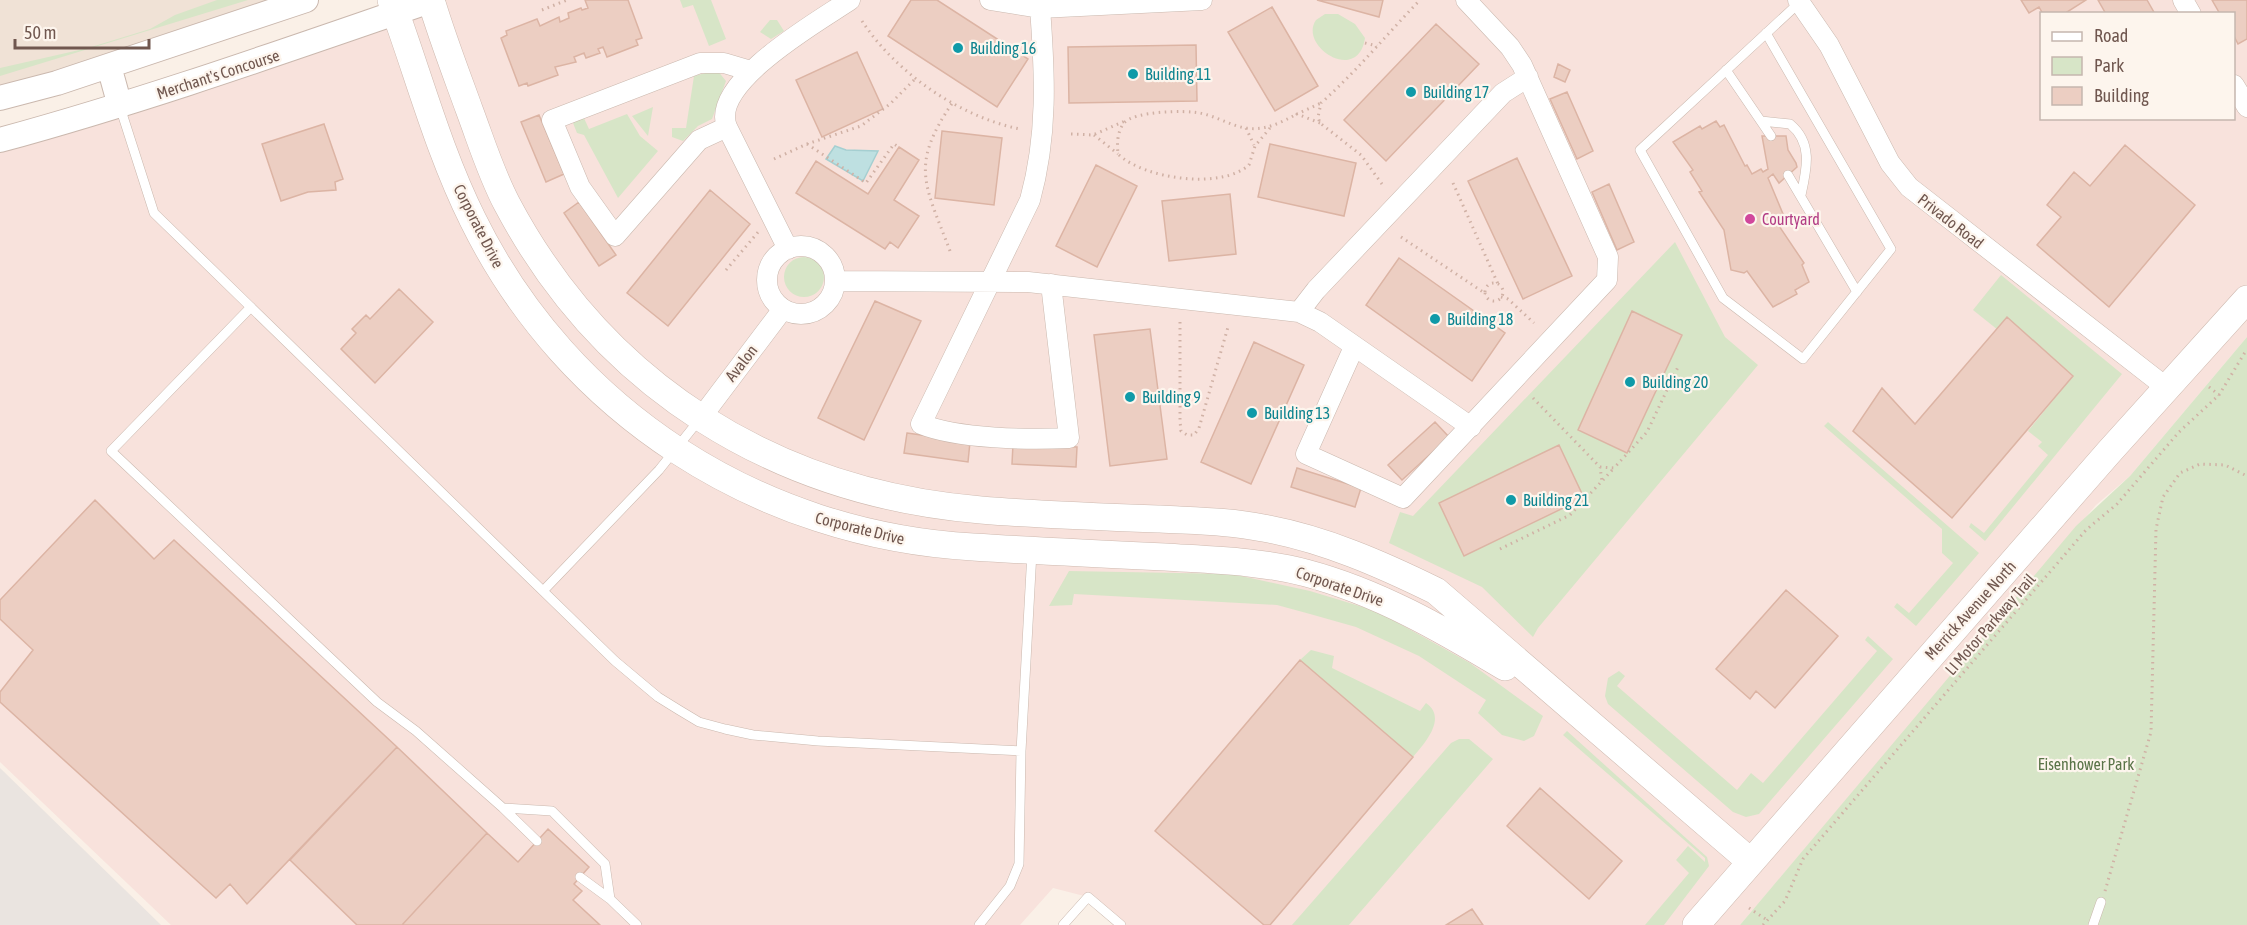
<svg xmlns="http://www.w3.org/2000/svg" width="2247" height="925" font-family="'Asap Condensed',sans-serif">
<rect width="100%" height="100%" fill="#faf0e7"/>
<path fill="#f0e2d6" d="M0,0H306L0,98Z"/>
<path fill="#f8e2dc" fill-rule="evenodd" d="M433,0H2247V337L2130,476L2096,505L1740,925H1121L1088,897L1053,888L1020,925H171L0,762V140ZM2042,14H2234V118H2042Z"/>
<path fill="#eae4e0" d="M0,768L161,925H0Z"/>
<path fill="#d7e5c7" d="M217,0H248L0,76V68L88,48L150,29L175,15Z
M680,0H711L726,39L709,46L693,5L683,8Z
M1338,14L1355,24L1365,38C1358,85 1298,46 1316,20L1325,14Z
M770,20H777L784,31L771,39L760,32Z
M717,70L726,81L712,119L698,126L683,141L672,137V128H686L694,76Z
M653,107L648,136L632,116Z
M627,114L640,136L658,151L618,198L584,135L577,133L573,123L583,116L589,129Z
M1675,242L1725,337L1758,365L1538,628L1533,637L1482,587L1389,543L1400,512L1413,516Z
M784 277a20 20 0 1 1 40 0a20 20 0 1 1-40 0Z
M2001,275L2122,374L1985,541L1969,527L1971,523L1984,533L2048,455L2038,446L2042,442L2028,431L2073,376L2006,320L1998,330L1973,310Z
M2247,337V925H1740L2076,526L2130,476Z
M1828,422L1979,553L1916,626L1894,607L1897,603L1909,613L1953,563L1942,553V529L1824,426Z
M1069,571L1232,574L1310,591L1376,611L1409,629L1470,663L1543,716L1534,736L1524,741L1502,735L1478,713L1486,700L1419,656L1356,627L1310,614L1277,605L1074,594L1072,605L1049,606Z
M1868,636L1893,659L1759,814L1746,817L1733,812L1608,704L1605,696L1608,678L1619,671L1625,676L1617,686L1737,790L1751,773L1763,783L1877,651L1865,640Z
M1311,650L1334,656L1332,668L1420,711L1426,703C1448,718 1424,744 1413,757L1300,660Z
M1567,731L1707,857L1709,866L1664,925H1645L1689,873L1676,860L1688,846L1705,862V858L1563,735Z
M1459,739H1469L1493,759L1349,925H1292L1451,743Z"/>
<path fill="#bee0e1" stroke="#a5cfd1" stroke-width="1.5" d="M835,146L846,150L878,151L863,181L826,159Z"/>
<path fill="#eccec2" stroke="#dcb4a4" stroke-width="1.5" d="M585,0H628L642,38L636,40L638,45L607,57L603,47L598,49L600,53L586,58L584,53L574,57L576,62L555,67L558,75L528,86L527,83L519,86L501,38L507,35L506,31L537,19L540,26L559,17L560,22L569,18L568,13L581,8L582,10L588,8Z
M911,0H937L1028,59L997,107L888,36Z
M1317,0H1383L1379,17Z
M2021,0H2086L2064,14H2043L2039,7L2029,13Z
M2098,0H2147L2155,14H2106Z
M2212,0H2247V39L2238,44L2234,36V14H2220Z
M1272,7L1318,86L1275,111L1228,32Z
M1436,24L1479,64L1386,161L1344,120Z
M1196,45L1197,101L1069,103L1068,47Z
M857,52L883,109L822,137L796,80Z
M1558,64L1570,70L1565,82L1554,77Z
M1567,92L1593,151L1577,159L1550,99Z
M539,115L564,174L546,182L521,122Z
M1716,121L1720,127L1724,125L1745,166L1747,165L1752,174L1761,169L1763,172L1768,169L1762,136H1786L1788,150L1796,163L1797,167L1779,183L1773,174L1768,178L1783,214V223L1779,226L1804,263L1802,265L1809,282L1795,290L1797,294L1773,307L1747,271L1744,273L1731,270L1724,230L1699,192L1702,191L1690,172L1693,170L1673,142L1700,126L1702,129Z
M324,124L343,179L335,182L336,190L308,192L281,201L262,144Z
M942,131L1002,138L994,205L935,198Z
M1270,144L1356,163L1344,216L1258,197Z
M2125,145L2195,205L2109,307L2037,245L2061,217L2047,205L2074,172L2090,186Z
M899,147L919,160L894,200L919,216L898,248L890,242L885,249L796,193L816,161L868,194Z
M1517,158L1572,276L1523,299L1468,181Z
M1096,165L1137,186L1097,267L1056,246Z
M1609,184L1634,242L1617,250L1592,192Z
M710,190L750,224L668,326L627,293Z
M1230,194L1236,254L1169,261L1162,201Z
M579,202L616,255L599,266L564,213Z
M1399,258L1505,333L1472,381L1366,305Z
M399,289L433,322L375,383L341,349L356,333L352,329L366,315L370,319Z
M875,301L921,321L864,440L818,418Z
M1632,311L1682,335L1627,453L1578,430Z
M2007,317L2073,376L1952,518L1853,431L1882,388L1915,424Z
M1150,329L1167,459L1110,466L1094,335Z
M1254,342L1304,365L1251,484L1201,462Z
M1435,422L1449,437L1402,480L1388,465Z
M907,433L970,442L968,462L904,453Z
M1013,444L1077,447L1076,467L1012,464Z
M1559,445L1584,498L1464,556L1439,503Z
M1297,468L1361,488L1355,507L1291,487Z
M95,500L154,559L174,540L397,747L247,904L230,884L216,898L0,702V692L33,650L0,619V600Z
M1786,590L1838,636L1775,708L1756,691L1750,699L1716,669Z
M1300,660L1413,757L1270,925H1264L1155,831Z
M397,747L487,833L402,925H357L290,860Z
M1540,788L1622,861L1589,899L1507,826Z
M548,829L589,867L574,884L582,891L573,900L600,925H402L487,833L518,862Z
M1472,909L1483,925H1446Z"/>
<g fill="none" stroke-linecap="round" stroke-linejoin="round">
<defs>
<path id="service" d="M1766,33L1891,249L1803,359L1723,298L1640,150L1800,2
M1726,70L1771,136
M120,107L154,213L615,661L658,697L679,710L699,722L725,729L753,735L818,741L1021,751
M1761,121L1790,124C1813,143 1807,168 1801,195
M1788,175L1857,292
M251,307L111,451L377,702L416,731L503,808L552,811L605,864L610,899
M543,591L659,470L699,420
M503,808L537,841
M580,877L610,899L637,925
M979,925L1010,886L1019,864L1021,751L1032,552
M1063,925L1088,897L1121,925
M2093,925L2101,902"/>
<path id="minor" d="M990,0L1040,8L1202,0
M1798,0L1829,45L1890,163L1909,187L2167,388
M2183,0L2191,14
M1040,8C1045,74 1048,135 1030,200L921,424C958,439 1029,440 1069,438L1051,284
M2234,85L2247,107
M727,127L699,140L615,236L580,187L552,120L700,63H724L751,71
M767 280a34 34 0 1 1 68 0a34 34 0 1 1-68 0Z
M788,249L727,127C709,83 819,21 850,0
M835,281L1028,282L1299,312L1320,322L1471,427
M1299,312L1316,290L1503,93L1528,77
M1354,347L1306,454L1403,498L1607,280L1608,257L1522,65L1510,47L1466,0
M700,419L783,309"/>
<path id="tertiary" d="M109,66L120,106
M0,98L57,83L306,0
M0,140C147,100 290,49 433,0"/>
<path id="secondary" d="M391,0C418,73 438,150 473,220C568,413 760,535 973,547C1037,551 1101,554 1165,557C1212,560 1260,561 1306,573C1378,592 1442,629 1505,667
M431,0C442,37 456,73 469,109C481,141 491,174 507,204C604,387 776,493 981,510C1041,515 1101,517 1160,519C1195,521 1229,521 1263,528C1324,539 1381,564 1436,591L1751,862
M1696,925L2109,452L2247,299"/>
</defs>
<use href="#service" stroke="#cab8ae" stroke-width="10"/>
<use href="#minor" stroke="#cab8ae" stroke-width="21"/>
<use href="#tertiary" stroke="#cab8ae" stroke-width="26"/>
<use href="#secondary" stroke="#ceb9af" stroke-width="28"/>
<path stroke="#d0b1a5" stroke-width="3" stroke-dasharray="1.5 4.5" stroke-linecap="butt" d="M542,10L567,0
M862,21C896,73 960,117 1020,129
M1365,43L1377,46
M1320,123L1297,114L1321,103
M1246,128L1254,145
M1270,128L1255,146L1249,165C1221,190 1144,179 1118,154C1117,144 1117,132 1124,123C1134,111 1185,110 1200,113C1215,116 1230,125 1245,128C1265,131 1280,123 1297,114
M1071,134L1093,135L1125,121
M1094,135L1118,154
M807,144L866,183L894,144L897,146
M774,159L807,144L861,126L890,104L916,78
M1453,183L1498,284
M1382,184L1361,155L1320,123L1318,117L1321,103C1357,71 1387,34 1420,0
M1401,237L1486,294
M950,251C925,184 909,166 953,102
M726,270L759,231
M1485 292a9 9 0 1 1 18 0a9 9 0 1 1-18 0Z
M1501,297L1508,299L1534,323
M1180,322V421L1181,431L1187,435H1194L1199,428L1228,327
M2209,387L2219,395
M1533,398L1600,467L1614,468L1647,432L1678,367
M1603,480L1614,468
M1500,549L1570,515L1602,481L1600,467
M2105,891L2151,732L2156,529L2163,497L2180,473L2200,464L2225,465L2247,476
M1749,908L1767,920
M1763,925L1785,901L1803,859L2086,530L2117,504L2179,432L2219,395L2247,349"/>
<use href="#service" stroke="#fff" stroke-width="9"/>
<use href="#minor" stroke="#fff" stroke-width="20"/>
<use href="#tertiary" stroke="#fff" stroke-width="24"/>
<use href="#secondary" stroke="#fff" stroke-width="27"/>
</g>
<g fill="#0f9aa8" stroke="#fdf5ed" stroke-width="2">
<circle cx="958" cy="48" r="6"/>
<circle cx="1133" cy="74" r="6"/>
<circle cx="1411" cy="92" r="6"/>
<circle cx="1435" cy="319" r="6"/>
<circle cx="1630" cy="382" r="6"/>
<circle cx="1130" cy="397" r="6"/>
<circle cx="1252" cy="413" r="6"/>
<circle cx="1511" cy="500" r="6"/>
</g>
<circle fill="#d1479c" stroke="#fdf5ed" stroke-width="2" cx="1750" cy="219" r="6"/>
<g text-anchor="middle" stroke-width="4.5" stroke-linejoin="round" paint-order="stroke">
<g font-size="16" fill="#0d838f" stroke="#fdf5ed" text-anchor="start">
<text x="970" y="54">Building 16</text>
<text x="1145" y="80">Building 11</text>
<text x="1423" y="98">Building 17</text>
<text x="1447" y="325">Building 18</text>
<text x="1642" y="388">Building 20</text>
<text x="1142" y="403">Building 9</text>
<text x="1264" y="419">Building 13</text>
<text x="1523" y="506">Building 21</text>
</g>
<g font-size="16" fill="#70574f" stroke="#fdf5ed">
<text transform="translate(218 74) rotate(-18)" y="6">Merchant's Concourse</text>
<text transform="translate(1951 221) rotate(38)" y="6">Privado Road</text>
<text transform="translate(479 226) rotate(63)" y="6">Corporate Drive</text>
<text transform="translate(741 363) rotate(-52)" y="6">Avalon</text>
<text transform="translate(860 528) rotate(14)" y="6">Corporate Drive</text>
<text transform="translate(1340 586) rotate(19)" y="6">Corporate Drive</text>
<text transform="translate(1970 610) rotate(-48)" y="6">Merrick Avenue North</text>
<text transform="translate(1990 624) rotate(-49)" y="6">LI Motor Parkway Trail</text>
</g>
<g font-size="16" fill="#b23c85" stroke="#fdf5ed" text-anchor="start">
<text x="1762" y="225">Courtyard</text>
</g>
<g font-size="16" fill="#5a7448" stroke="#fdf5ed">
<text x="2086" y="770">Eisenhower Park</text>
</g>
</g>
<rect x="2040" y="12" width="195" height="108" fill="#fdf5ed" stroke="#c5b6ae" stroke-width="1.5"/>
<rect x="2052" y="32" width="30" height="9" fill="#ffffff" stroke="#c5b6ae" stroke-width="1.5"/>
<text x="2094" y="42" font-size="18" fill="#70574f">Road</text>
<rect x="2052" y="57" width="30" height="18" fill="#d7e5c7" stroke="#c5b6ae" stroke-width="1.5"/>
<text x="2094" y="72" font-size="18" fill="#70574f">Park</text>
<rect x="2052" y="87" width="30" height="18" fill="#eccec2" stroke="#c5b6ae" stroke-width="1.5"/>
<text x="2094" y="102" font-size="18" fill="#70574f">Building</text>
<path d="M15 39v9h134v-9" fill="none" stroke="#70574f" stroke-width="3"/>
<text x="24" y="39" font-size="18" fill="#70574f" stroke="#fdf5ed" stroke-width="4.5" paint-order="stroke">50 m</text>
</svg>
